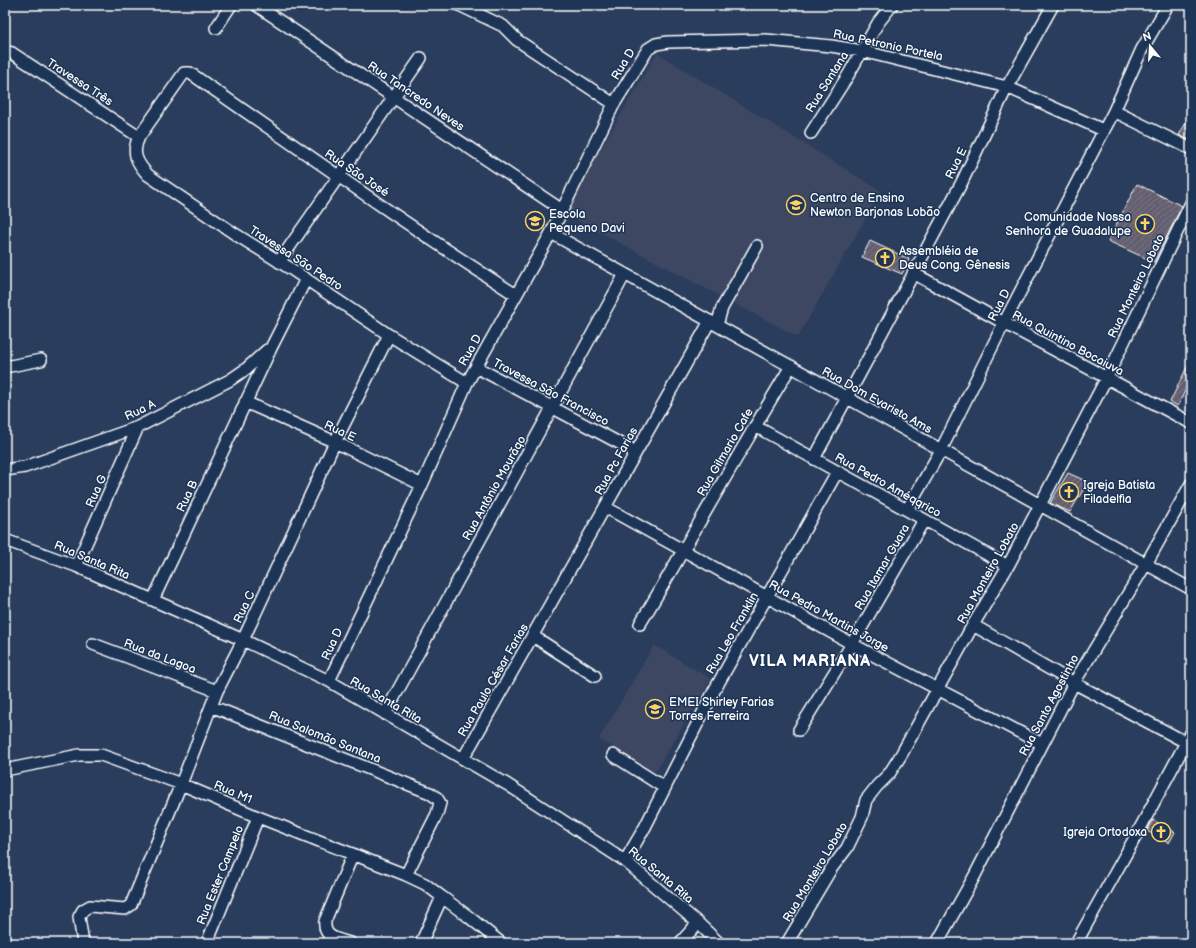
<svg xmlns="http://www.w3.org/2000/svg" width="1196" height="948" font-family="'Balsamiq Sans',sans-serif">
<defs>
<pattern id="building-hatch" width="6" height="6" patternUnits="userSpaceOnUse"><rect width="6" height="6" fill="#635f70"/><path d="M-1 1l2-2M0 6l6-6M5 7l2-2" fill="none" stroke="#7a7785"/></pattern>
</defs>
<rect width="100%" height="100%" fill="#2b3d5c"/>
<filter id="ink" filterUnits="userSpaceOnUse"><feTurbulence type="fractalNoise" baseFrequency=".025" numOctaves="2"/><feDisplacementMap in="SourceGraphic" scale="8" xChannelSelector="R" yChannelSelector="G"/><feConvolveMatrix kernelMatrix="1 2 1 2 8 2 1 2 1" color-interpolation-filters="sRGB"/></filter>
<g filter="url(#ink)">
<path fill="#3c4762" d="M657,53L881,191L798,337L563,213Z
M654,645L711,679L655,772L599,739Z"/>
<path fill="url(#building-hatch)" stroke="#fff" d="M1187,121L1191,123V141L1179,135Z
M1137,184L1182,206L1154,262L1108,241Z
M870,241L909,259L902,274L862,257Z
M1188,365L1191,366V378L1178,406L1170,402Z
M1068,473L1088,482L1070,512L1050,503Z
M1153,820L1175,832L1169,843L1147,831Z"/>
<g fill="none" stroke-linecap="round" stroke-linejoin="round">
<defs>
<path id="minor" d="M256,5L562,210
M459,5L503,26L517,40L614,104
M216,28L231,5
M5,51L12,53L139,137
M1114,111L1191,149
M811,133L847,77L878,23L892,5
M551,233L1191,589
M279,262L421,58
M913,273L1004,323L1191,423
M717,325L722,308L757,246
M5,367L41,360
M476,367L636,452
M467,383L389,335L291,269L235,234L148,175C137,163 131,153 139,137L184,73H190C298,148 405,224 516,295
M245,402L335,442L422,485
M755,426L1008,566
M814,459L878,340L962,182L1007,87L1053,5
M5,470L25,467L138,427L230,380L246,369L267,350
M605,507L852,644L1042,744
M907,510L941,450L1004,323L1114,111L1142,49L1168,5
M5,540L76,566L243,640L329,681L508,785L625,861L698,923L719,943
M76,566L138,427
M153,600L272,346L306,279
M640,624C691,538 739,452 791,366
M973,625L1074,683L1191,745
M533,636L595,676
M93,644L217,691
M329,681L422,485L467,383L551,233L614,104L648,49L656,44L668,42L766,40L831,46L862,51L1007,87L1103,130
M211,706L430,793L437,798L440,803L437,814L406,875
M385,714L625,274
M799,730L852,644L924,520
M613,755L665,788
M463,759L710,321
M5,770L79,755H101L181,784L258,817L406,875L425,884L442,897L421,943
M625,861L645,827L714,691L837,472
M442,897L469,917L501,943
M83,943L79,917L83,910L90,906L125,909L131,905L181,784L217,691L243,640L335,442L389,335
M207,943L258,817
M350,943C337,939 323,938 325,921L353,854
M680,943L698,923
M787,943L831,869L847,848L862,817L866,800L877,786L889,774L901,755L973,625L1008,566L1040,505L1106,379L1191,203
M937,943L974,877L1074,683L1146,564L1191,484
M1076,943L1137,834L1191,733"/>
</defs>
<use href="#minor" stroke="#fff" stroke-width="14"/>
<use href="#minor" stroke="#1d3557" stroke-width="11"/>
</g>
</g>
<defs>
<symbol id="school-ring" viewBox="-11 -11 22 22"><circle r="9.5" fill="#1d3557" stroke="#ffd166" stroke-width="1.5"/><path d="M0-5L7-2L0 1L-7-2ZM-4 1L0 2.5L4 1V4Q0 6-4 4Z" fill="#ffd166"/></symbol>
<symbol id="church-ring" viewBox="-11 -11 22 22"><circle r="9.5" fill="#1d3557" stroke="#ffd166" stroke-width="1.5"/><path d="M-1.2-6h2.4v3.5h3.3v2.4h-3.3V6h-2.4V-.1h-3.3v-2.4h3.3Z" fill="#ffd166"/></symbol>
</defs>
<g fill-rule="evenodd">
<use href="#school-ring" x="785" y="194" width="22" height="22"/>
<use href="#school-ring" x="524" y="210" width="22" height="22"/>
<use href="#church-ring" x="1134" y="213" width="22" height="22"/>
<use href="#church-ring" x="874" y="247" width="22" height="22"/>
<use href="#church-ring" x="1058" y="481" width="22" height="22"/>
<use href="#school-ring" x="644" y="698" width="22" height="22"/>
<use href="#church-ring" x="1150" y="821" width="22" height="22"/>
</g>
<g text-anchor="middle" stroke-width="3" stroke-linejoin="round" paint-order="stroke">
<g font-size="12" fill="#fff" stroke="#1d3557">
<text transform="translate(888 45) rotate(12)" y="4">Rua Petronio Portela</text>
<text transform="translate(623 64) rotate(-59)" y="4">Rua D</text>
<text transform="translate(80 82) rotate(33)" y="4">Travessa Três</text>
<text transform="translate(827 82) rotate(-58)" y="4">Rua Santana</text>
<text transform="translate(416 96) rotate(34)" y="4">Rua Tancredo Neves</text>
<text transform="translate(956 163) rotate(-64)" y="4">Rua E</text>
<text transform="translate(357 173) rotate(34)" y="4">Rua São José</text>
<text transform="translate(296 258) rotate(33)" y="4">Travessa São Pedro</text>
<text transform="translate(1136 286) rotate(-64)" y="4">Rua Monteiro Lobato</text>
<text transform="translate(999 305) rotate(-63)" y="4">Rua D</text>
<text transform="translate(1068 343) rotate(28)" y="4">Rua Quintino Bocaiuva</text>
<text transform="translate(470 350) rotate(-61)" y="4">Rua D</text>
<text transform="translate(551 392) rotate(28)" y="4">Travessa São Francisco</text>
<text transform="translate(877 400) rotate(29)" y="4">Rua Dom Evaristo Ams</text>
<text transform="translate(140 410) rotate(-25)" y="4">Rua A</text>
<text transform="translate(340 431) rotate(25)" y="4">Rua E</text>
<text transform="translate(725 452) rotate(-60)" y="4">Rua Gilmario Cafe</text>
<text transform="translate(616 461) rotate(-61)" y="4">Rua Pc Farias</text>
<text transform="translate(888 485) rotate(29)" y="4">Rua Pedro Améqqrico</text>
<text transform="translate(494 488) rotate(-61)" y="4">Rua Antônio Mourãqo</text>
<text transform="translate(96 491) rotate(-66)" y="4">Rua G</text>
<text transform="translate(187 496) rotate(-65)" y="4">Rua B</text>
<text transform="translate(92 560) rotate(23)" y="4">Rua Santa Rita</text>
<text transform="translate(882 567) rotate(-60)" y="4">Rua Itamar Guara</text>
<text transform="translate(988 573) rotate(-61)" y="4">Rua Monteiro Lobato</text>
<text transform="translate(244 607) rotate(-65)" y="4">Rua C</text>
<text transform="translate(829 616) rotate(29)" y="4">Rua Pedro Martins Jorge</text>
<text transform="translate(732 633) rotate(-60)" y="4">Rua Leo Franklin</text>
<text transform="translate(332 644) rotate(-65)" y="4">Rua D</text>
<text transform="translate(160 656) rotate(21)" y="4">Rua da Lagoa</text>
<text transform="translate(493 680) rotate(-60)" y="4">Rua Paulo César Farias</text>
<text transform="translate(386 700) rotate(30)" y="4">Rua Santa Rita</text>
<text transform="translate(1049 705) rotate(-62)" y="4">Rua Santo Agostinho</text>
<text transform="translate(325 737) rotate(22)" y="4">Rua Salomão Santana</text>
<text transform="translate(233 792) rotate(23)" y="4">Rua M1</text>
<text transform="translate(815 872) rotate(-59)" y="4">Rua Monteiro Lobato</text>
<text transform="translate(220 875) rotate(-68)" y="4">Rua Ester Campelo</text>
<text transform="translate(661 875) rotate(40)" y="4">Rua Santa Rita</text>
</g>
<g font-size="12" fill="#fff" stroke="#1d3557" text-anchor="start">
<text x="810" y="202">Centro de Ensino<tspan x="810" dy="14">Newton Barjonas Lobão</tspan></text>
<text x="549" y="218">Escola<tspan x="549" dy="14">Pequeno Davi</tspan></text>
<text x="1131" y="221" text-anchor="end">Comunidade Nossa<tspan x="1131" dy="14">Senhora de Guadalupe</tspan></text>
<text x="899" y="255">Assembléia de<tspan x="899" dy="14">Deus Cong. Gênesis</tspan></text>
<text x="1083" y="489">Igreja Batista<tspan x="1083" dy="14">Filadelfia</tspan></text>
<text x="669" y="706">EMEI Shirley Farias<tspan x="669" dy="14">Torres Ferreira</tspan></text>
<text x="1147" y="836" text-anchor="end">Igreja Ortodoxa</text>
</g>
<g font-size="16" font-weight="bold" letter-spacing="1" fill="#fff" stroke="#1d3557">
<text x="810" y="666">VILA MARIANA</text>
</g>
</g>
<rect width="1196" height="948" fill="none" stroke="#1d3557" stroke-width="20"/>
<rect x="10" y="10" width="1176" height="928" fill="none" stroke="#fff" stroke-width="1.5" filter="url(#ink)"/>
<g transform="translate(1150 46) rotate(342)" stroke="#1d3557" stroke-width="3" paint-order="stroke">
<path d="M0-3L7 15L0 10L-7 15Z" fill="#ffffff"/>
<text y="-6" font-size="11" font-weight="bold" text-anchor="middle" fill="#ffffff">N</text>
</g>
</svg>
